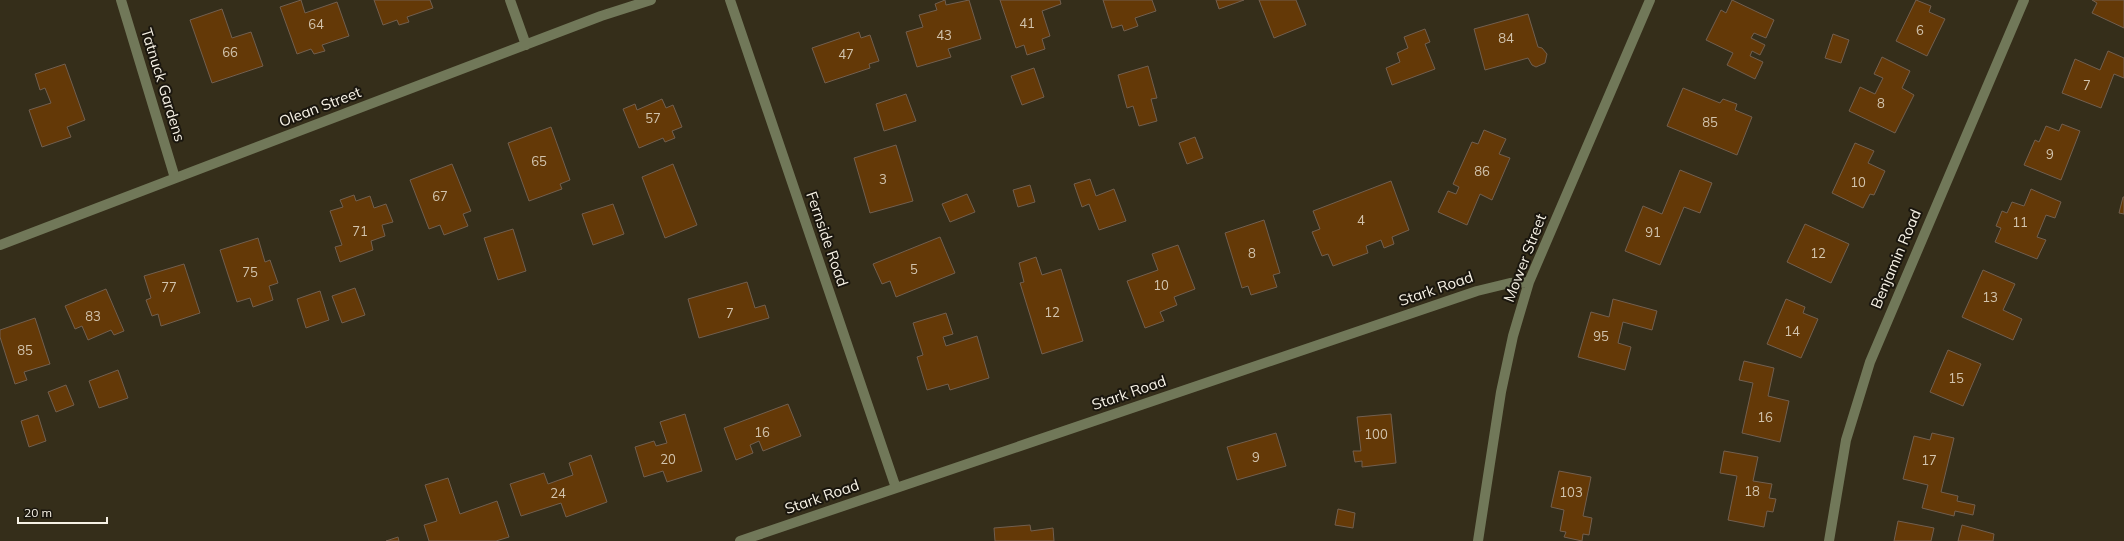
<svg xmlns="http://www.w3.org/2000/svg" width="2124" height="541" font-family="Mulish,sans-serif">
<rect width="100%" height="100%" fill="#352e1a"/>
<path fill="#643907" stroke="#725f4f" d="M301,0L305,13L337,2L349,36L322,45L325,51L314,54L311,49L297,54L280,7Z
M374,0H430L433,8L407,17L409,22L399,25L397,20L383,25Z
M945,0L946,5L969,0L981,39L948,49L951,57L917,67L906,32L923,27L919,15L937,10L935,4Z
M1000,0H1060L1061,4L1042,11L1050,36L1042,39L1045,49L1027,55L1024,45L1016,48Z
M1103,0H1152L1156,11L1135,18L1138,26L1124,31L1122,25L1112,28Z
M1216,0H1244L1219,9Z
M1259,0H1296L1306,25L1274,38Z
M1732,0L1774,20L1766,38L1754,33L1751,38L1765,45L1760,55L1752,51L1750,56L1763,62L1755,79L1727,65L1733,53L1706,40L1721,10L1726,13Z
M1916,0L1931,6L1929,12L1945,19L1927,56L1896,41Z
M2124,0V28L2092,13L2097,3L2092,0Z
M222,9L232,38L251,32L263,66L212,83L190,20Z
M1528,14L1538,47L1542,48L1547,54L1545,63L1536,67L1532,65L1528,58L1485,70L1474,29Z
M1425,29L1430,42L1425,44L1435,69L1392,85L1386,68L1400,62L1397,53L1408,48L1404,37Z
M859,32L861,38L870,35L879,61L869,64L870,68L825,83L812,48Z
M1833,34L1849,40L1841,63L1825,58Z
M2108,51L2124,58V78L2114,74L2101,108L2062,93L2075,59L2100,70Z
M1882,57L1910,71L1902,88L1914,95L1895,133L1849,111L1860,87L1875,94L1883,78L1874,74Z
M65,64L85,120L67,127L71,137L42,147L29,110L51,103L45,88L40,90L35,74Z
M1148,66L1157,98L1151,99L1157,121L1139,126L1133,106L1127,108L1118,75Z
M1034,68L1044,97L1022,105L1011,76Z
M1683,88L1720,103L1723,99L1737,104L1735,110L1752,117L1737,155L1667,126Z
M906,94L916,121L884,131L876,104Z
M662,99L666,108L673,105L682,127L672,131L675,138L665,142L663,138L639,148L623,109L635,104L637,110Z
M2062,124L2080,131L2061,180L2024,165L2035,140L2039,142L2046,126L2059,131Z
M551,127L570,180L560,184L562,189L529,201L508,143Z
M1484,130L1506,139L1499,154L1510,158L1492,200L1480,194L1467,225L1438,212L1448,191L1456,194L1459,187L1453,184L1472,142L1478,144Z
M1195,137L1203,158L1187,164L1179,143Z
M1855,143L1874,151L1868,163L1885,171L1874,195L1870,194L1863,208L1832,193Z
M896,145L913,201L870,213L854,158Z
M452,164L471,211L463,214L468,226L444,235L440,225L429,229L410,180Z
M673,164L697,225L665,238L642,177Z
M1680,170L1712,183L1700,213L1684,207L1660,265L1625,251L1643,206L1662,214Z
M1090,179L1096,196L1114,189L1126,221L1099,230L1089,204L1082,207L1074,184Z
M1391,181L1409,230L1392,237L1394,244L1384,248L1381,240L1366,246L1368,253L1333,266L1328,254L1322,256L1312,232L1320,229L1313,211Z
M1030,185L1035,202L1018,207L1013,190Z
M2031,189L2061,202L2055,218L2046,215L2037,237L2046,240L2037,259L1995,242L2001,228L1996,226L2002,211L2007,213L2012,202L2024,206Z
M967,194L975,212L950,222L942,204Z
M354,195L356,201L370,196L374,208L386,204L393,222L382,225L385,236L371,241L373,250L340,262L335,247L342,245L330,211L343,207L340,200Z
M2123,197H2124V214L2119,213Z
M613,204L624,234L593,245L582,214Z
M1264,220L1280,273L1273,275L1277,287L1251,295L1248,286L1242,288L1225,233Z
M1805,224L1849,244L1831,283L1787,262Z
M513,229L526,271L498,280L484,238Z
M940,237L955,273L896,297L890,281L882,284L873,264Z
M258,238L265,262L270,260L278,283L269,286L273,300L253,307L250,298L237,302L220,250Z
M1178,245L1195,289L1174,297L1177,305L1160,312L1164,321L1145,328L1127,281L1158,270L1152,254Z
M1036,257L1042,275L1061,269L1083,341L1042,354L1020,283L1024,282L1019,263Z
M184,264L200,313L161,326L158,314L152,316L146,300L151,298L144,276Z
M1983,270L2015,284L2003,310L2022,319L2013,340L1962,317Z
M747,282L755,308L765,305L769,318L699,338L688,299Z
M355,288L365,315L342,323L332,296Z
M106,289L124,331L114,335L111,330L88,340L82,326L75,329L65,306Z
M320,291L329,320L306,328L297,299Z
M1613,299L1657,311L1652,330L1623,322L1618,343L1631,347L1625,370L1578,357L1591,312L1609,317Z
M1786,299L1805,307L1803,313L1818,319L1801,358L1767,344Z
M946,313L953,334L943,337L946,346L977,336L989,378L950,390L948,384L927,390L917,357L923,355L913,323Z
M35,318L50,364L24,372L27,380L15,384L0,337V330Z
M1948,350L1981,364L1963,406L1930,392Z
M1744,361L1774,368L1768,396L1789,401L1780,442L1742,433L1753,383L1739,380Z
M118,370L128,398L99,408L89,381Z
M66,385L74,405L56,412L48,392Z
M788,404L801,436L763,451L759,441L750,445L753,453L736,460L724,428Z
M685,414L702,471L667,482L663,471L644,477L635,447L654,441L656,446L667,443L660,422Z
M1391,414L1396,463L1362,467V461L1355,462L1353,451H1361L1357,417Z
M38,415L46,441L29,447L21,421Z
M1276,433L1286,466L1237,480L1227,447Z
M1932,433L1954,438L1941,492L1958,496L1957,501L1975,505L1973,515L1955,511L1954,516L1922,508L1928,485L1903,479L1914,436L1930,440Z
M1724,451L1758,457L1753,481L1772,484L1769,498L1776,499L1773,512L1767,511L1764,527L1728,520L1737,476L1720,473Z
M591,455L607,502L566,517L561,503L521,516L510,484L544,473L548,484L573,475L569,463Z
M1559,471L1591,477L1583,516L1592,518L1589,535L1583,534L1582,541L1564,537L1566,532L1560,531L1564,510L1551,507Z
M448,478L460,514L497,501L509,537L496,541H429L424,525L437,521L425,485Z
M1338,509L1355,513L1353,528L1335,525Z
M1898,521L1934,528L1931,541H1894Z
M1030,525L1031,531L1053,528L1054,541H995L994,528Z
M1962,525L1994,534L1993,541H1958Z
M398,537L399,541H386Z"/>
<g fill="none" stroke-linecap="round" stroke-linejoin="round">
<path stroke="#717859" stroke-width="10" d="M121,0L175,178
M510,0L526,45
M730,0L896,488
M0,245L601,16L651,0
M740,541L1477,291L1510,283L1529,282
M1478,541L1501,392L1513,336L1529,282L1650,0
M1829,541L1846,440L1870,362L2024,0"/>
</g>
<g text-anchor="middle" stroke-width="4" stroke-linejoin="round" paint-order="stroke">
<g font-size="13" fill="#d2c4ae">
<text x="1027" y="28">41</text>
<text x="316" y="29">64</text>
<text x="1920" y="35">6</text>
<text x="944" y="40">43</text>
<text x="1506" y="43">84</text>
<text x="230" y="57">66</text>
<text x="846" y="59">47</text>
<text x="2087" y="90">7</text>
<text x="1881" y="108">8</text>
<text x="653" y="123">57</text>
<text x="1710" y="127">85</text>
<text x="2050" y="159">9</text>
<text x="539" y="166">65</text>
<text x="1482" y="176">86</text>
<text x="883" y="184">3</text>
<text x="1858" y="187">10</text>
<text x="440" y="201">67</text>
<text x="1361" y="225">4</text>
<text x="2020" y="227">11</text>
<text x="360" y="236">71</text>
<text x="1653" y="237">91</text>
<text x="1252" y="258">8</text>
<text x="1818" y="258">12</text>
<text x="914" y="274">5</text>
<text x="250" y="277">75</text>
<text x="1161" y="290">10</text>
<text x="169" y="292">77</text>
<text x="1990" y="302">13</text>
<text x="1052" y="317">12</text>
<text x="730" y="318">7</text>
<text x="93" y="321">83</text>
<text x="1792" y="336">14</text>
<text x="1601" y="341">95</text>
<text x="25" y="355">85</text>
<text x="1956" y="383">15</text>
<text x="1765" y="422">16</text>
<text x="762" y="437">16</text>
<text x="1376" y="439">100</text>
<text x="1256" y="462">9</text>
<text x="668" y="464">20</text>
<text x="1929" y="465">17</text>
<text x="1752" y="496">18</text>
<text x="1571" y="497">103</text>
<text x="558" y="498">24</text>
</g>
<g font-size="15" fill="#f7f2e6" stroke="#1a160e">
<text transform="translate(163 85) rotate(73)" y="5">Tatnuck Gardens</text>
<text transform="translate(320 107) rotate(-21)" y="5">Olean Street</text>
<text transform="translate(827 239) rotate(71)" y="5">Fernside Road</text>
<text transform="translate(1525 258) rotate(-69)" y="5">Mower Street</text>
<text transform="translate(1896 259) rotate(-67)" y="5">Benjamin Road</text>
<text transform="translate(1436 289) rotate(-19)" y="5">Stark Road</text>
<text transform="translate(1129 393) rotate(-19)" y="5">Stark Road</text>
<text transform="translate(822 497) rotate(-19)" y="5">Stark Road</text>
</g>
</g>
<path d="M18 517v6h89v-6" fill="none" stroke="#f7f2e6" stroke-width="2"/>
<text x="24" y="517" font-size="12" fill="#f7f2e6" stroke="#1a160e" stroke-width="3" paint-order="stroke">20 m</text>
</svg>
